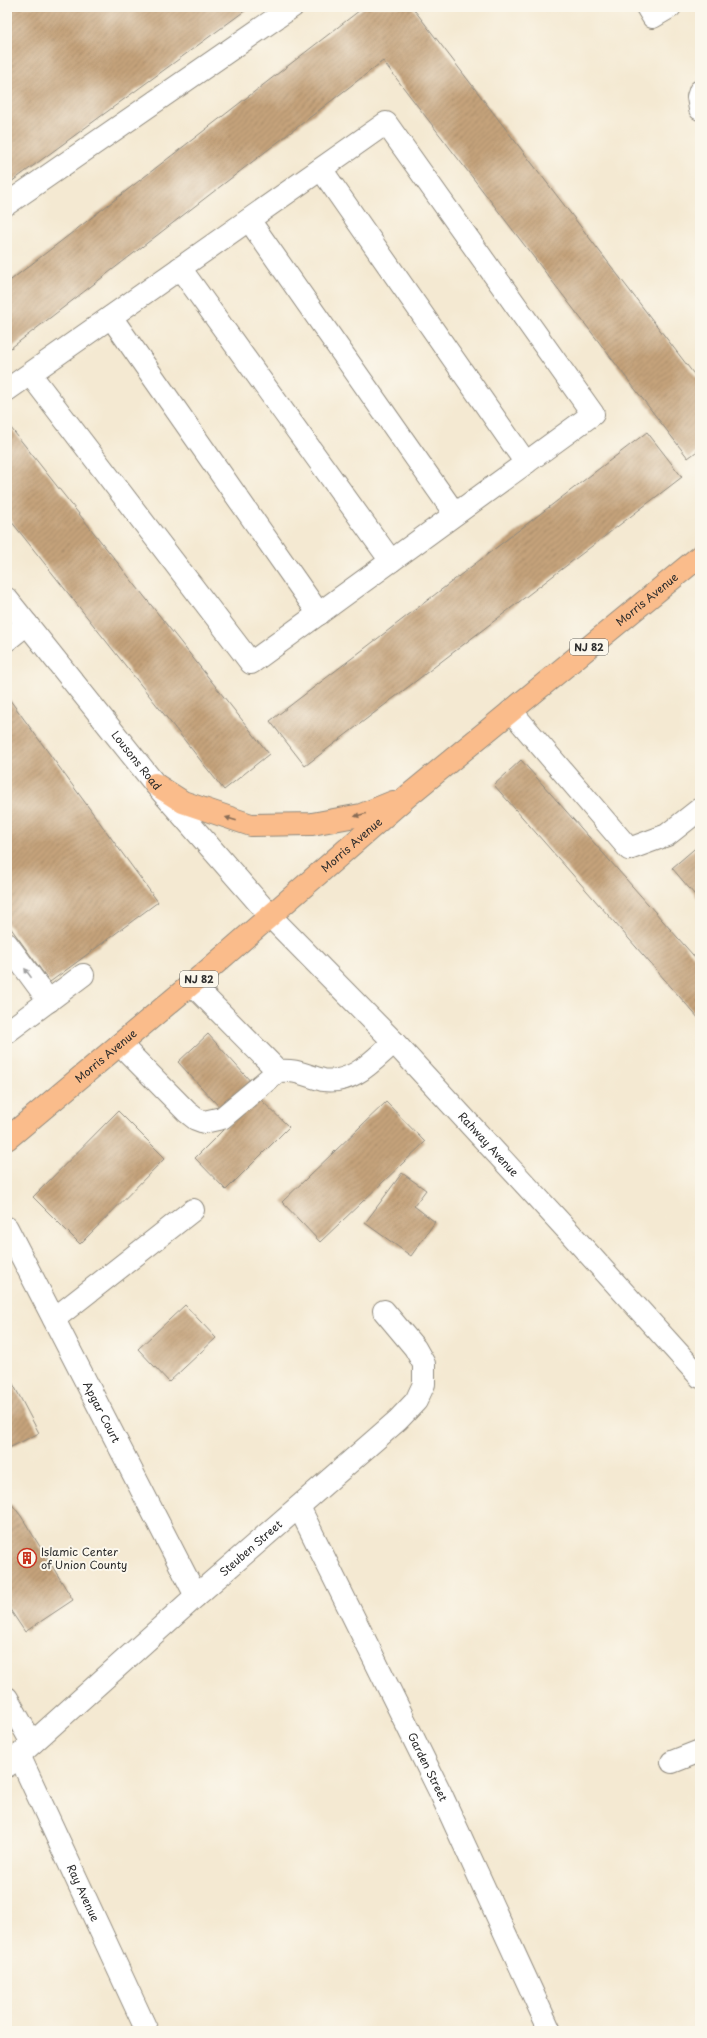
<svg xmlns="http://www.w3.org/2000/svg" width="707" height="2038" font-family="'Playpen Sans',sans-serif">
<defs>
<pattern id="building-hatch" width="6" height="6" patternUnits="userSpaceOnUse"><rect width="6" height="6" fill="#c5a37b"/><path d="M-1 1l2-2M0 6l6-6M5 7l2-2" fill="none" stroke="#a08565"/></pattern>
</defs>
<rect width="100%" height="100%" fill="#fbf7ec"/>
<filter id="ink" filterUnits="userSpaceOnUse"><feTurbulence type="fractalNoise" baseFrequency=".025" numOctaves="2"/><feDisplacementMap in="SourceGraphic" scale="8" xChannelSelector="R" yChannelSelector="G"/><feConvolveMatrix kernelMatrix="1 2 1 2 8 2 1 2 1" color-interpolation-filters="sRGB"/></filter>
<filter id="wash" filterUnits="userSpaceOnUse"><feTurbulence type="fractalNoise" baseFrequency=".012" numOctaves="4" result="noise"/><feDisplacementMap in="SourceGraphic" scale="16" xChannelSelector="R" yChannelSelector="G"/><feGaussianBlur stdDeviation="0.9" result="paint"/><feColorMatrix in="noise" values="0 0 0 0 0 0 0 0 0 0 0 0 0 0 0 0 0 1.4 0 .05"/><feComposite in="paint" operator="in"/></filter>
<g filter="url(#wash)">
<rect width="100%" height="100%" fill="#f4e9d2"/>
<g id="blocks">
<path fill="url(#building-hatch)" d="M7,7H250L7,185Z
M364,7H412L700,382V449L688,458L383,61L7,351V283Z
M7,423L269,754L224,790L7,516Z
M647,432L682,477L305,766L270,721Z
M7,696L158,902L50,982L7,923Z
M521,760L700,963V1020L494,785Z
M700,844V901L672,868Z
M208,1034L253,1084L223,1111L178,1062Z
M257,1096L289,1127L226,1190L195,1158Z
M386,1102L425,1142L320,1242L282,1202Z
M118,1111L165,1158L80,1244L33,1197Z
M402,1173L426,1190L414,1206L435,1222L411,1256L365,1223Z
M185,1305L216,1338L169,1382L138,1349Z
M11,1380L39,1433L9,1448L7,1444V1382Z
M7,1498L21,1516L73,1600L25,1632L7,1605Z"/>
</g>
</g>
<g filter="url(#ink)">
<use href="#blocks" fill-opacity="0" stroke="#908a7e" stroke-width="1"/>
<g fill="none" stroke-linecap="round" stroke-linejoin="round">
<defs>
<g id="minor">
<path d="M647,7L653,17L670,7"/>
<path d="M700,91L698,97L700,109"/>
<path d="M321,169L526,463"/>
<path d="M7,204L292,7"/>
<path d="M249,220L455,514"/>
<path d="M180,268L391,561"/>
<path d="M111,317L319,614"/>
<path d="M7,390L386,123L593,414L251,663L30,374"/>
<path id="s1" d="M7,599L155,784L271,917L394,1042L569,1232L700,1377"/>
<path d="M7,640L27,624"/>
<path d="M511,711L629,849L667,835L700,809"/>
<path d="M7,944L49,1001"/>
<path d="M192,984L278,1071"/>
<path d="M7,1032L83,975"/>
<path d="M120,1044L187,1112L196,1119L204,1122L222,1118L278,1071C297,1069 306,1076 323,1080C353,1085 374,1059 394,1042"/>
<path id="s2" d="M7,1228L196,1596"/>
<path d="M54,1319L193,1210"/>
<path id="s3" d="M299,1507L441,1794L550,2031"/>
<path d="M7,1698L32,1743"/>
<path id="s4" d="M19,1755L147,2031"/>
<path d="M672,1762L700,1751"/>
<path id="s5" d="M7,1766L196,1596L398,1420L416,1401L424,1384V1364L415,1348L384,1311"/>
</g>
<g id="major">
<path d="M155,784L183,802L251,825L312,824L361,815L393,802"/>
<path id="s6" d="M7,1139L207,971L409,795L700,556"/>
</g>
</defs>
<use href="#minor" stroke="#908a7e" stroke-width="24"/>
<use href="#major" stroke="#908a7e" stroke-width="24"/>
<use href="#minor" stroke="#fff" stroke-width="22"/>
<use href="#major" stroke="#fabc8b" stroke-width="22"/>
</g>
<defs><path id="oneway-solid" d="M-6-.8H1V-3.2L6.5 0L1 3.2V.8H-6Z"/></defs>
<g fill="#886c56">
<use href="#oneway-solid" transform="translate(360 815) rotate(165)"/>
<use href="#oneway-solid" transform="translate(231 819) rotate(-163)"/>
</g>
<use fill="#a0a0a0" href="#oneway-solid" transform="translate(28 973) rotate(-126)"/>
</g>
<defs>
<symbol id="building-ring" viewBox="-11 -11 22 22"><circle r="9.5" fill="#fbf7ec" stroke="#c8321e" stroke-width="1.5"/><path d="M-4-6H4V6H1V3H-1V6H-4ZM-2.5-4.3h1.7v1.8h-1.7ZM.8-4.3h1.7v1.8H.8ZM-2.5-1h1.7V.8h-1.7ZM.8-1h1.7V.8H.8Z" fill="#c8321e"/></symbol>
</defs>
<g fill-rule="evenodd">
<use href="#building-ring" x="16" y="1547" width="22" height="22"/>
</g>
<g text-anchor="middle" stroke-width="4" stroke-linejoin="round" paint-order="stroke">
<g fill="#fbf7ec" stroke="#696865" stroke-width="1">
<rect x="570" y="639" width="38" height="16" rx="3"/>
<rect x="180" y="971" width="38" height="16" rx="3"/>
</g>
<g font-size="10" font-weight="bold" fill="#2b2b2b">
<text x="589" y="651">NJ 82</text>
<text x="199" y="983">NJ 82</text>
</g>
<g font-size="11" fill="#2b2b2b" stroke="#fbf7ec">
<text dy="4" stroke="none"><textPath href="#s6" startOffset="837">Morris Avenue</textPath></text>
<text dy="4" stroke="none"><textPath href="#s1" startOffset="207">Lousons Road</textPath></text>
<text dy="4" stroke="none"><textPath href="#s6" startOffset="453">Morris Avenue</textPath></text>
<text dy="4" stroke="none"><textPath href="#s6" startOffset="129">Morris Avenue</textPath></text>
<text dy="4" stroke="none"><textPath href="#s1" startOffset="728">Rahway Avenue</textPath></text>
<text dy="4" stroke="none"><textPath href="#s2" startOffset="207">Apgar Court</textPath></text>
<text dy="4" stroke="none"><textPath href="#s5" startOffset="327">Steuben Street</textPath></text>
<text dy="4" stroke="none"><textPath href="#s3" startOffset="290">Garden Street</textPath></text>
<text dy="4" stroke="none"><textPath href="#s4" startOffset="152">Ray Avenue</textPath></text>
</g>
<g font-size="11" fill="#2b2b2b" stroke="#fbf7ec" text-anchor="start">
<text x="41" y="1556">Islamic Center<tspan x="41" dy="13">of Union County</tspan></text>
</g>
</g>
<rect width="707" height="2038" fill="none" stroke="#fbf7ec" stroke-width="24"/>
</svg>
